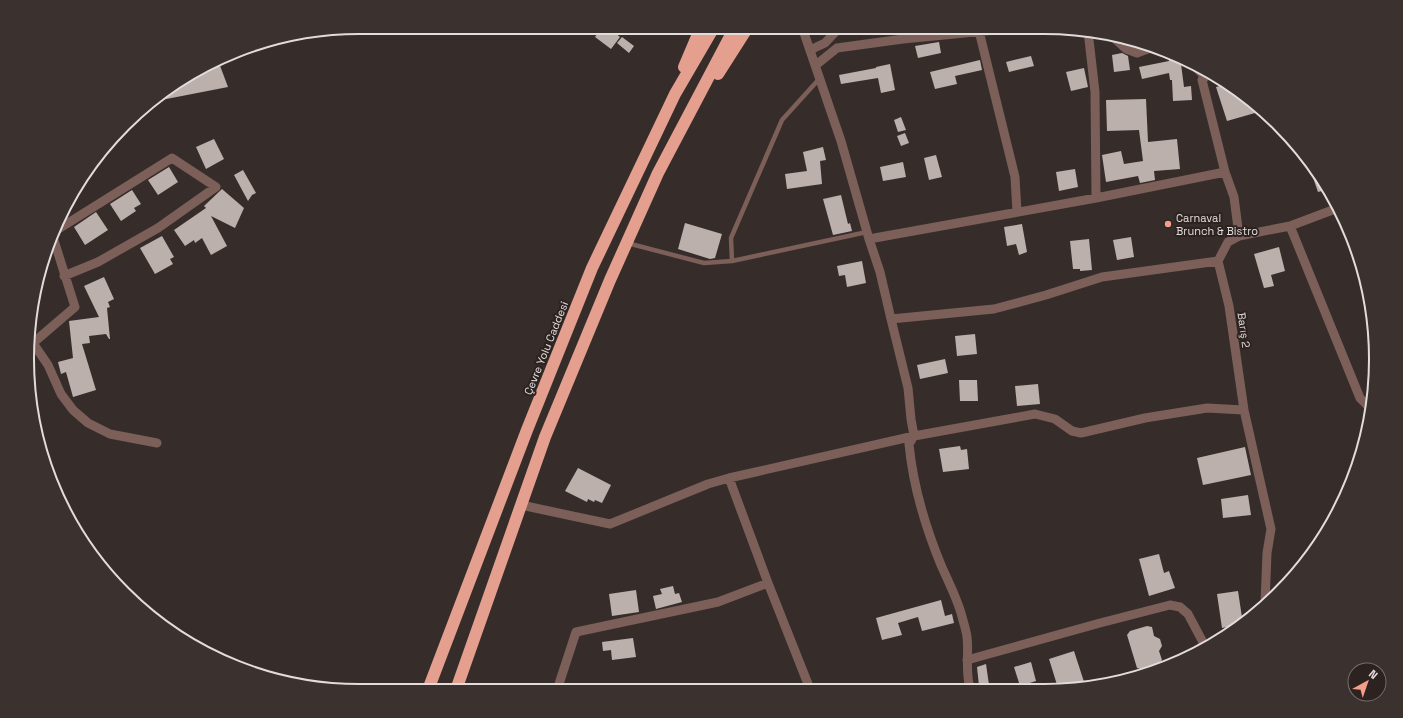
<svg xmlns="http://www.w3.org/2000/svg" width="1403" height="718" font-family="'Space Grotesk',sans-serif">
<rect width="100%" height="100%" fill="#362d2b"/>
<path fill="#bcb0ad" d="M602,27H608L620,37L611,49L595,37Z
M622,37L634,46L629,53L617,43Z
M939,42L941,53L918,58L915,46Z
M1167,52L1183,58L1184,63L1181,64L1184,87L1191,86L1192,100L1173,101L1172,80H1170L1169,73L1142,79L1139,67L1169,61Z
M1122,53L1128,56L1130,70L1114,72L1112,55Z
M1031,56L1034,66L1009,72L1006,62Z
M980,60L982,70L955,76L957,84L935,89L930,72Z
M219,63L228,87L151,102L157,96Z
M890,64L895,90L881,93L878,78L841,84L839,75L876,68V67Z
M1084,68L1088,87L1071,91L1066,72Z
M1227,84L1246,95L1262,111L1227,121L1216,87Z
M1146,99L1148,142L1177,139L1180,169L1154,171L1155,180L1140,183L1138,176L1106,182L1102,155L1121,151L1124,164L1143,161L1139,130L1107,131L1106,100Z
M901,117L906,130L898,132L894,120Z
M905,133L909,143L901,146L897,136Z
M214,139L224,159L206,169L196,147Z
M823,147L826,160L820,161L822,184L787,189L785,174L807,171L803,152Z
M936,155L942,177L929,180L924,158Z
M903,162L906,177L883,181L880,167Z
M1311,165L1328,188L1329,189L1318,192L1309,166Z
M169,167L178,182L158,195L148,180Z
M1075,169L1078,187L1059,191L1056,172Z
M243,170L256,193L252,195L248,201L234,175Z
M222,189L244,208L235,228L211,216L227,246L211,255L202,238L195,243L194,240L185,246L174,230L206,208L204,206Z
M132,190L141,204L134,208L136,211L121,221L110,204Z
M841,195L848,224L850,223L852,231L833,235L823,199Z
M96,212L108,230L85,245L74,227Z
M685,223L722,234L715,258L710,259L678,249Z
M1022,224L1027,252L1019,255L1016,244L1007,246L1004,227Z
M162,236L174,257L170,259L173,264L155,274L140,248Z
M1131,237L1134,257L1117,260L1113,240Z
M1089,239L1092,270L1080,271V269H1073L1070,241Z
M1279,247L1285,271L1271,275L1274,286L1264,288L1254,254Z
M862,261L866,283L847,287L845,275L839,276L837,266Z
M104,277L114,299L108,302L110,307L107,308L110,339H109L106,334L89,336L90,343L82,344L96,390L73,397L66,372L61,374L58,362L73,358L69,321L99,317L84,286Z
M975,334L977,354L957,356L955,336Z
M945,359L948,373L920,379L917,365Z
M959,380H977L978,401H960Z
M1038,384L1040,404L1017,406L1015,386Z
M960,446L961,450L967,449L969,469L943,472L939,449Z
M1245,447L1251,475L1203,485L1197,458Z
M578,468L611,485L602,503L595,500L594,502L588,499L587,502L565,491Z
M1248,495L1251,515L1223,518L1221,499Z
M1159,554L1164,573L1169,571L1175,588L1149,596L1139,559Z
M673,586L675,594L679,593L682,602L656,609L653,596L662,594L660,589Z
M636,590L639,612L612,616L609,594Z
M1238,591L1243,624L1222,628L1217,594Z
M941,600L945,616L952,614L954,623L922,631L918,617L898,623L902,635L882,640L876,618Z
M1147,626L1152,627L1154,636L1160,639L1162,646L1159,651L1162,660L1158,664L1141,669L1137,668L1127,635L1130,631Z
M633,638L636,657L612,660L611,650L603,651L602,642Z
M1074,651L1086,688H1058L1049,659Z
M1031,662L1036,681L1020,686L1014,667Z
M986,664L989,685L979,686L977,667Z"/>
<g fill="none" stroke-linecap="round" stroke-linejoin="round">
<path stroke="#7c5f59" stroke-width="4.5" d="M820,78L782,120L731,238L732,261L867,232
M627,243L704,263L732,261"/>
<path stroke="#7c5f59" stroke-width="9" d="M802,27L841,141L869,239L880,272L891,319L908,388L911,419L914,436L909,444C913,486 925,526 941,565C948,581 956,596 961,613C963,621 966,629 967,637C969,653 965,672 970,688
M979,31L1015,177L1017,212
M1088,31L1095,92L1096,198
M1111,35L1126,49L1137,53L1153,47
M810,50L825,43L840,27
M1189,60L1205,77
M816,65L837,48L903,39L1016,28
M1209,73L1202,80L1225,172L1234,197L1239,236L1228,242L1218,261L1229,306L1244,410L1271,529L1267,553L1265,603
M1290,226L1360,398L1367,405L1371,407
M52,233L172,158L216,187L158,228L98,262L64,276
M52,234L75,307L33,343L48,365L61,394L73,410L88,423L110,434L157,443
M1239,236L1290,226L1338,208
M869,239L1096,198L1225,172
M891,319L994,309L1046,295L1102,277L1218,261
M729,478L768,583L810,689
M521,505L610,524L708,484L729,478L914,436L1035,414L1055,419L1072,431L1081,433L1145,418L1207,408L1244,410
M967,660L1100,623L1170,605L1180,607L1188,614L1205,646
M557,690L576,632L718,602L768,583"/>
<path stroke="#e59f8f" stroke-width="12" d="M684,67L701,27
M718,74L748,27
M428,690L527,430L592,268L675,94L714,27
M456,690L545,437L610,280L658,173L735,27"/>
</g>
<circle fill="#f49e8a" stroke="#2c2321" stroke-width="1.5" cx="1168" cy="224" r="4"/>
<g text-anchor="middle" stroke-width="4" stroke-linejoin="round" paint-order="stroke">
<g font-size="11" fill="#e2dcda" stroke="#2c2321" text-anchor="start">
<text x="1176" y="222">Carnaval<tspan x="1176" dy="13">Brunch &amp; Bistro</tspan></text>
</g>
<g font-size="11" fill="#e2dcda" stroke="#2c2321">
<text transform="translate(1244 330) rotate(82)" y="4">Barış 2</text>
<text transform="translate(546 348) rotate(-68)" y="4">Çevre Yolu Caddesi</text>
</g>
</g>
<path d="M0 0H1403V718H0ZM359 34H1044A325 325 0 0 1 1369 359V359A325 325 0 0 1 1044 684H359A325 325 0 0 1 34 359V359A325 325 0 0 1 359 34Z" fill="#3b3230" fill-rule="evenodd"/>
<path fill="none" stroke="#e2dcda" stroke-width="2" d="M359 34H1044A325 325 0 0 1 1369 359V359A325 325 0 0 1 1044 684H359A325 325 0 0 1 34 359V359A325 325 0 0 1 359 34Z"/>
<g transform="translate(1367 682) rotate(40)"><circle r="19" fill="#2c2321" stroke="#756d6b"/>
<path d="M0-3L7 15L0 10L-7 15Z" fill="#f49e8a"/>
<text y="-6" font-size="11" font-weight="bold" text-anchor="middle" fill="#e2dcda">N</text>
</g>
</svg>
